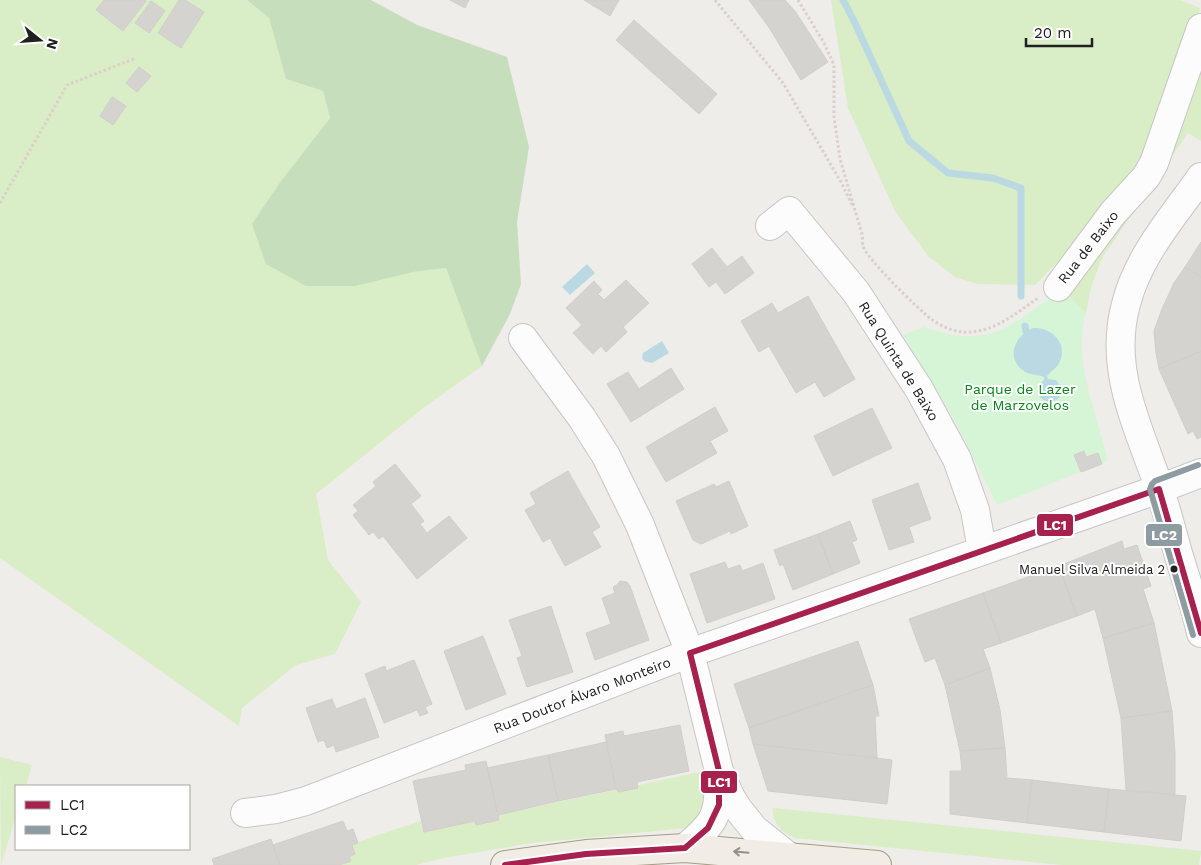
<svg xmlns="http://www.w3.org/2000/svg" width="1201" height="865" font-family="'Work Sans',sans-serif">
<rect width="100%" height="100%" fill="#eeede9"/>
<path fill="#d9edc6" d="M0,0H247L269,18L286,79L323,91L330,118L281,181L413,272L446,268L482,366L422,409L316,494L328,560L361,602L335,654L296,665L242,708L239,726L0,558Z
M831,0H1179L1200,8L1188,56L1155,146L1100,219L1035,285L978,284L955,277L929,257L895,211L848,108Z
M1201,49V141L1188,133L1102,258L1091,287L1086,313L1063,291L1083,266Z
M0,757L32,765L26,786H16V816L1,865Z
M700,772C707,796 709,812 687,828L532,843L443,858L416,865H340L350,861L349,857L355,854L352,845L375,836L421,821L424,832L475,821L476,825L498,820V815Z
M773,808L1201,851L1199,865H1062L795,838C782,833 772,823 773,808Z"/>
<path fill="#c7debd" d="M247,0H371L417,25L507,57L529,147L517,222L521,284L510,314L482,366L446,268L413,272L355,286H306L266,264L252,224L281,181L330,118L323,91L286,79L269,18Z"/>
<path fill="#d6f5d7" d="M1063,291L1086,313C1072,361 1098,415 1108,461L997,505L956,423L903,335L924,327C956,338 983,342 1014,323C1031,312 1045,300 1063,291Z"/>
<path fill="#bbd9e3" d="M587,264L595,273L570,295L562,287Z
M1033,328C1053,327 1070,345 1058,365C1055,369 1050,372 1047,376L1048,379L1056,380L1061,387L1059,398C1052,404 1045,403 1039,396C1037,390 1038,384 1044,380V377C1038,375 1031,375 1025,372C1005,359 1014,336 1033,328Z
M662,341L669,353L652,363L644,361L642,358L643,353Z"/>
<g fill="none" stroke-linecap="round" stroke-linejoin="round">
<path stroke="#bbd9e3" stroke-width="7" d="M843,0L854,21L909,141L948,173L993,178L1021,188V296
M1025,326L1026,331"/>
</g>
<path fill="#d5d3d0" stroke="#d1ceca" d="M104,0H145L146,1L123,31L96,10Z
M179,0H185L204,12L181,48L158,33Z
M450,0H469L465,8Z
M584,0H619L610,16Z
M749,0H785L795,11L828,62L801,80L770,29Z
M151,1L165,11L149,33L135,23Z
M634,20L717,94L699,114L616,40Z
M139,67L151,76L137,92L126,83Z
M112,97L126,106L113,125L100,116Z
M1201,242V277L1185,267Z
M712,248L727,267L742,256L754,273L725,294L716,282L709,287L692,264Z
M1185,267L1201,277V351L1159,369L1156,353L1154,331L1162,309L1174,283Z
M626,280L649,303L623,327L627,332L606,352L601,346L593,354L573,333L582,325L566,308L594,281L602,290L598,294L604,300Z
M808,296L855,379L824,397L815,382L796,393L769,346L759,352L741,321L772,303L778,313Z
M1201,351V437L1197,439L1193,431L1188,434L1159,369Z
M671,368L684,389L631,422L607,384L628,372L639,389Z
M715,407L728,431L710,441L717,453L666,482L646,447Z
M872,408L892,448L833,476L814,436Z
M1084,451L1086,457L1098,453L1102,464L1081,472L1074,455Z
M395,464L421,496L411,504L424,521L420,524L427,533L449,516L467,538L417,579L383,536L379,539L373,532L369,535L353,515L358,511L353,505L376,486L373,482Z
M568,471L600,527L592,532L601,547L565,566L550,538L543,542L525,510L536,504L530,493Z
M729,481L748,526L731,534L730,531L701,544L693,540L676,501L714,484L716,487Z
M918,483L931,519L909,527L914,542L889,550L872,500Z
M850,521L857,540L852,542L860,563L833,574L818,534Z
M818,534L833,574L793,590L783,564L780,566L774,550Z
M1122,541L1124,549L1137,545L1151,586L1143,589L1154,623L1103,638L1095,609L1077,616L1059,566Z
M725,562L728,569L740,565L742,571L763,563L775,599L707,623L690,574Z
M1059,566L1077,616L1001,643L983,593Z
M620,581L627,582L630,586L649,640L595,660L586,633L611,624L602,598L615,593L613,587L617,585Z
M983,593L1001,643L983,649L990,668L945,685L935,658L925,662L909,619Z
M551,606L573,672L527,687L517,658L522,656L509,620Z
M1154,623L1172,711L1121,718L1103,638Z
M483,636L506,694L466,710L444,651Z
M858,641L873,685L749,728L734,684Z
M414,660L432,704L425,707L428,713L420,716L417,710L384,723L365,674L385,666L386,671Z
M990,668L1000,710L1005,748L960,751L945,685Z
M873,685L879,716H875L877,758L753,744L749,728Z
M365,698L379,737L336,752L334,745L327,748L324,740L318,742L306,708L332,699L336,709Z
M1172,711L1175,754V795L1126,790L1121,718Z
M680,725L689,771L637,782L638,788L619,792L616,789L605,735L623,731L624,736Z
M606,742L616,789L558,801L548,755Z
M753,744L892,760L887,804L768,791Z
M1005,748L1007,778L1032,780L1027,823L950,814V771H962L960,751Z
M548,755L558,801L498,815L487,768Z
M486,761L499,820L476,825L475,821L424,832L413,781L466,770L465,765Z
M1032,780L1109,789L1104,832L1027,823Z
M1109,789L1186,796L1181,841L1104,832Z
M343,821L347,831L353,829L358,843L352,845L355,854L349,857L351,861L339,865H280L273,845Z
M271,839L280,865H214L212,859Z"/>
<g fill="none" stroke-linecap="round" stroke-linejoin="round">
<defs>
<path id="minor" d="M1201,177C1173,217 1138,256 1126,304C1108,369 1138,426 1159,487C1166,509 1172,531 1178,553C1186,579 1195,606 1201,633
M770,226L789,211L856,292L919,389L957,459L975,510L982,550
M1058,287L1113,213L1146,177L1154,163L1201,28
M523,338L582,418L606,456L640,525L690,653L719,771L730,796L738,809L754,829L789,857
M245,813L276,809L306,801L690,653L1159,489L1201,473
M685,848C717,820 718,818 719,775"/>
<path id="major" d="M505,865L586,854L685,848L877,865"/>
</defs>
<use href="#minor" stroke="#c7c6c5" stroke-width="30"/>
<use href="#major" stroke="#a59c85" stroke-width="30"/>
<path stroke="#dcceca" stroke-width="3" stroke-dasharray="2.5 2.5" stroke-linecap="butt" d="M715,0L783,83L841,182L853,207
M798,0L824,43L834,65V117L840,159L862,234C863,238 862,243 863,246C866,258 919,310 931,319C939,325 952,331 962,332C992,334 1015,314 1038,298
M0,203L67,85L136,58"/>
<use href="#minor" stroke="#fcfcfc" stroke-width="28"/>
<use href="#major" stroke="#f1ede6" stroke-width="28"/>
<defs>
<path id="bus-1" d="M505,865L586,854L685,848L708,828L719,805V771L690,653L1159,489L1201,633"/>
<path id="bus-2" d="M1193,635L1150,489L1152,484L1155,481L1198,465"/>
</defs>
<use href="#bus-1" stroke="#fff" stroke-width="10"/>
<use href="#bus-2" stroke="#fff" stroke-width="10"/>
<use href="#bus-1" stroke="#a7214e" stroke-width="6"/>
<use href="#bus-2" stroke="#8e9ca1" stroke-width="6"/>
</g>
<defs><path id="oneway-shaft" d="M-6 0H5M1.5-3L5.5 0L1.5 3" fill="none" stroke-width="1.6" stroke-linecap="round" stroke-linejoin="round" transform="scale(1.25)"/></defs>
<use stroke="#93918d" href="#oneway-shaft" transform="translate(741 852) rotate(-175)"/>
<circle fill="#202020" stroke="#fff" stroke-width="2" cx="1174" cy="569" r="4.5"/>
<g text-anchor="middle" stroke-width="4" stroke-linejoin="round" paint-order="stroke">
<g font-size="13" fill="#202020" stroke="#fff" text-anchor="end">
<text x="1165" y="574">Manuel Silva Almeida 2</text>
</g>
<g font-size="14" fill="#202020" stroke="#fff">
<text transform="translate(1088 247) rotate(-52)" y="5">Rua de Baixo</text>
<text transform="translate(899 361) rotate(58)" y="5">Rua Quinta de Baixo</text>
<text transform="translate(582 695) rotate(-21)" y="5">Rua Doutor Álvaro Monteiro</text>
</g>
<g font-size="14" fill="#078517" stroke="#fff">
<text x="1020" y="394">Parque de Lazer<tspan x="1020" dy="16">de Marzovelos</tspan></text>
</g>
</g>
<g stroke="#fff" stroke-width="2">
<rect x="1036" y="513" width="38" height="24" rx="5" fill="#a7214e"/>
<rect x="1145" y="523" width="38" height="24" rx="5" fill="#8e9ca1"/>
<rect x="700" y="770" width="38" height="24" rx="5" fill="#a7214e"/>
</g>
<g font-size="14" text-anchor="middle" font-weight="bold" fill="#fff">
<text x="1055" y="530">LC1</text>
<text x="1164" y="540">LC2</text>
<text x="719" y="787">LC1</text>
</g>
<rect x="15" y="785" width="175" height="65" fill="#ffffff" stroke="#a6a6a6"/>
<rect x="25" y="801" width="25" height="8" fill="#a7214e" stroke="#a6a6a6"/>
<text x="60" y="810" font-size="15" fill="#202020">LC1</text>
<rect x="25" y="826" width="25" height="8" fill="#8e9ca1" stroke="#a6a6a6"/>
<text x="60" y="835" font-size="15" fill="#202020">LC2</text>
<g transform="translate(40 40) rotate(107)" stroke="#ffffff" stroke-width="4" paint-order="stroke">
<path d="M0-4L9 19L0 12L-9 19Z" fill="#202020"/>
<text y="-8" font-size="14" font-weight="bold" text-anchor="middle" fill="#202020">N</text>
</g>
<path d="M1026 38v8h66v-8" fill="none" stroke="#202020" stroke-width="2.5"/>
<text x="1034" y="38" font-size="15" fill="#202020" stroke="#ffffff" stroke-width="4" paint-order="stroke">20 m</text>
</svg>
